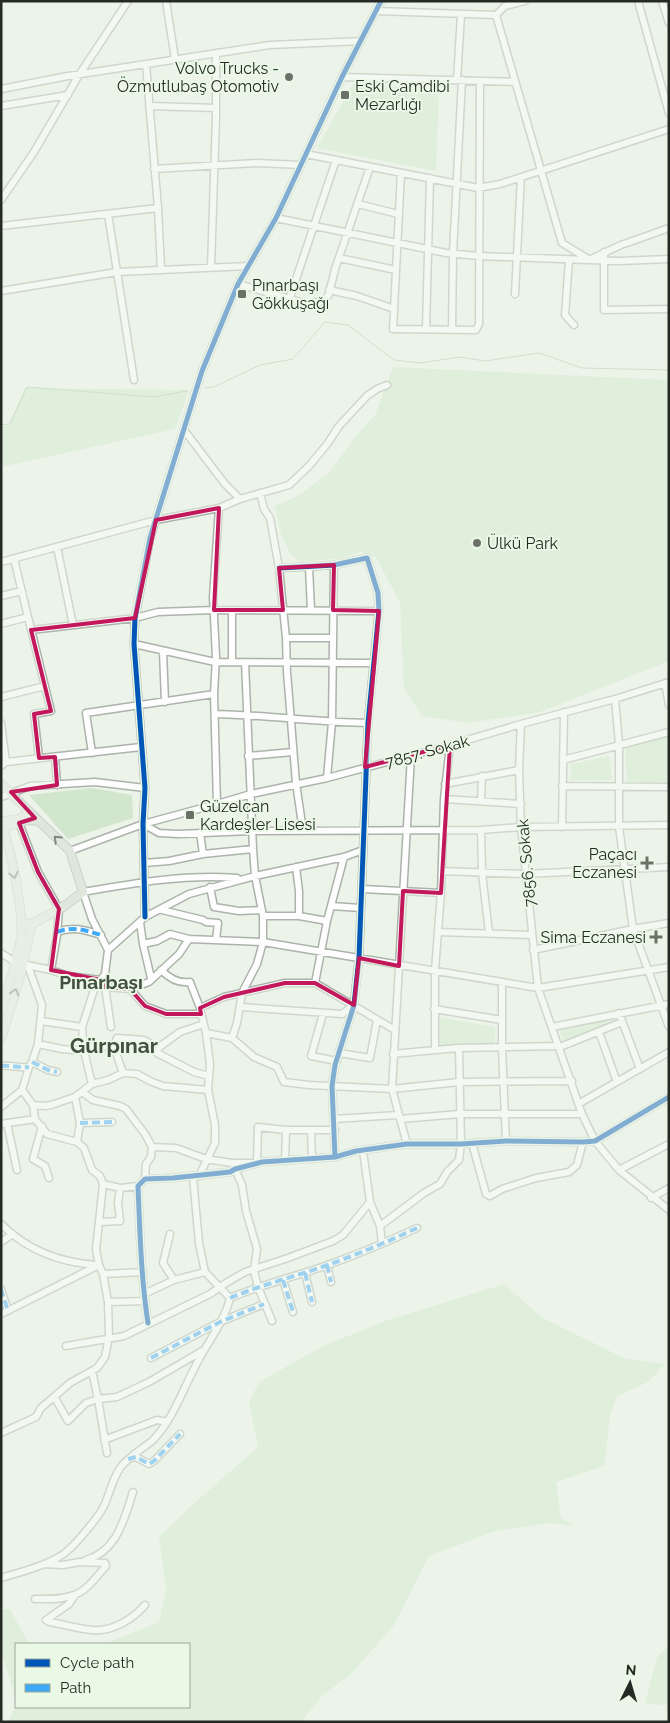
<svg xmlns="http://www.w3.org/2000/svg" width="670" height="1723" font-family="Raleway,sans-serif">
<rect width="100%" height="100%" fill="#ecf4ea"/>
<path fill="#d1e6cc" d="M353,84L439,91L436,171L317,148Z
M393,367L669,380V661L540,712L468,723L422,716L404,689L400,603L376,557L361,552L341,558L301,562L291,555L281,535L275,506L296,497L329,473L356,436L375,415Z
M25,388L189,390L175,429L1,467V426H8Z
M669,734V782L627,783L625,746Z
M609,756L612,780H571V764Z
M92,788L132,795L133,818L68,839L29,795Z
M616,1015L618,1020L564,1042L558,1028Z
M437,1017L495,1027V1043L436,1046Z
M504,1284L541,1317L626,1359L665,1364L648,1382L616,1397L610,1417L604,1466L556,1482L561,1518L574,1526L550,1523L495,1531L429,1556L394,1625L351,1674L323,1695L301,1722H8L16,1705V1707H189V1644H105L159,1622L166,1589L159,1537L191,1506L258,1447L249,1403L259,1382L323,1346L388,1320Z
M1,1609H10L29,1644H16V1700L1,1650Z
M669,1646V1705L645,1704L657,1657Z"/>
<g fill="none" stroke-linecap="round" stroke-linejoin="round">
<path stroke="#acc8a6" stroke-width="1" d="M204,388L214,387L260,365L293,359L325,322L348,325L394,360L420,363L460,357L485,361L539,353L582,368L669,370
M1,425L10,424L27,387L154,397L187,391"/>
<defs>
<path id="minor" d="M166,1L175,59
M525,1L505,6L496,15L562,243L590,260L619,261L669,259
M638,1L669,113
M662,1L669,23
M376,11L496,15
M146,64L158,208L161,269
M342,77L515,82
M457,80L461,15
M1,89L68,76L270,45L361,41
M1,106L68,95
M149,106L216,108
M306,154L478,188L500,184L669,129
M154,169L257,163L301,165
M401,173L393,329L476,330L479,324L480,81
M1,200L34,152L79,75L128,1
M358,204L398,214
M108,214L134,380
M276,218L446,253L479,256L588,260
M1,226L158,208
M604,252V310L669,309
M339,258L396,270
M591,259L621,245L669,228
M569,260L565,315L574,325
M211,267L216,117V53
M238,284L307,304L324,301L329,294L335,269L370,167
M329,290L357,296L394,309
M1,291L117,272L248,266
M515,294L521,177
M289,300L336,160
M426,329L430,178
M452,330L453,253L462,80
M184,430L225,484L240,499
M260,493L264,509L270,518L279,568L286,638L287,672L296,783L303,831
M57,547L73,625
M1,562L156,520L219,508L240,499L289,485L309,466L328,443L339,426L367,396L377,389L387,385
M309,567L311,610
M279,568L334,565L367,558L378,593L379,611L368,723L359,958L354,1005L335,1065L332,1086L335,1157
M1,596L22,591
M28,617L51,711L34,714L39,758
M1,624L28,617L14,559
M31,630L135,618L158,612L214,610L379,611
M286,638H332
M134,644L215,662L374,663
M163,651L165,702
M232,662V610
M665,683L669,705
M1,697L45,686
M615,699L619,744V827L633,929L669,1027
M215,714C266,715 316,722 368,723
M1,723L6,762
M521,724L519,770L521,827L538,988L582,1114L595,1141L619,1170L669,1210
M92,753L86,713L214,694
M248,756L293,752
M55,757L57,785
M563,760L669,732
M1,766L6,762L141,747
M327,778L332,722L334,565
M445,784L519,770
M562,786L669,787
M1,797L30,786L95,782L145,788
M444,799L521,804
M481,801L482,776
M217,804L214,694L216,657L213,597L219,508
M19,823L38,872L59,909L57,935L51,970
M143,824L159,833L178,834L252,831L481,830L521,827L669,825
M562,827L564,712
M481,830L482,873L489,933
M200,833L203,854
M70,851L143,824L217,804L251,794L327,778L450,745L521,724L615,699L669,682
M144,863L169,861L203,854L253,849
M296,867L299,891V916
M442,871L525,874L669,867
M210,887L214,907L239,911L262,910
M362,889L441,893
M331,906L361,908
M162,910L203,920L206,922L218,923L216,940
M263,916H299L327,921
M145,917L143,824L145,788L134,644L135,618L150,538L202,371L238,284L276,218L342,77L381,1
M140,922L143,944L151,978
M57,932C73,926 85,930 101,935
M438,932L532,935
M143,944L157,941L170,934L189,939
M108,950L92,919L83,892C134,883 185,874 237,878
M533,950L633,929L669,923
M1,953L15,962
M27,965L51,970L68,976L101,980
M161,970C169,978 178,984 190,982L200,1008L206,1033L210,1064L208,1090L215,1125V1143L199,1176
M101,980L105,987L130,989L145,1006L166,1014H201
M315,983L327,921L344,857
M502,983V1048L506,1141
M105,987L111,1027
M130,989L149,982L179,954L189,939L263,942L538,988L669,967
M241,1007L342,1014L354,1005
M200,1008L224,997L285,983H315L395,1030
M434,1009L502,1020
M619,1013L640,1069
M323,1014L311,1056L337,1061
M41,1021L82,1027
M552,1027L669,1004
M599,1032L617,1082
M206,1033L232,1038L254,1057L277,1067L284,1082L309,1085L392,1089L459,1082L572,1081
M232,1038L237,1023L242,993L257,964L263,942V916L255,876L253,849L245,662
M38,1044L62,1049L84,1051L94,1046L114,1047L123,1073
M114,1047L117,1038L144,1040L158,1048L157,1053L194,1072L209,1076
M560,1047L622,1022
M158,1048L180,1032L204,1024
M435,1050L459,1048L559,1046
M339,1053L370,1058L377,1020
M393,1054L435,1050V970L441,893L444,799L450,745
M32,1062L48,1070L57,1072
M1,1066C11,1065 19,1068 29,1067
M92,1084L84,1051L82,1027L94,990L105,974L108,950L145,917L189,894L255,876L344,857L363,850
M82,1092L93,1100L120,1106L126,1109L145,1134L152,1147L151,1157L146,1164L145,1179
M75,1097L80,1123L77,1142
M580,1103L669,1052
M33,1105L47,1106L54,1104L75,1097L92,1084L108,1080L123,1073L137,1074L152,1082L163,1086L208,1090
M1,1107L22,1090
M35,1119L47,1134L77,1142L84,1148L92,1170L100,1176L103,1184L120,1188L138,1186
M334,1119L398,1115
M400,1119L460,1114H582
M7,1123L17,1170
M80,1123L112,1122
M1,1124L35,1119L33,1105L22,1090L29,1067L32,1062L38,1044L42,1005L28,966
M42,1126L33,1159L45,1166L49,1178
M311,1131L312,1159
M472,1143L486,1194L490,1196L502,1189L536,1178L569,1172L577,1165L583,1142
M407,1144L392,1089L411,756
M152,1147L176,1148L206,1159L232,1163H257L258,1127L286,1130H335
M363,1151L370,1202L380,1226L382,1244
M285,1161L286,1130
M235,1169L242,1185L246,1211L257,1249L254,1271L258,1287L272,1321
M619,1170L669,1144
M651,1198L669,1188
M99,1222L120,1221L118,1203L120,1188
M1,1224C27,1250 61,1263 98,1265
M380,1226L424,1193L440,1184L447,1172L459,1160L461,1144L459,1048
M170,1234L163,1263L174,1280
M1,1242L13,1234
M327,1265L331,1282
M305,1273L312,1302
M103,1274L143,1272
M283,1280L293,1312
M1,1289L8,1311
M144,1294L174,1280L205,1272
M230,1298C261,1285 293,1277 325,1266C356,1255 387,1242 417,1228
M108,1302L145,1301
M1,1314L99,1265
M148,1323C141,1278 140,1232 138,1186L145,1179L173,1178L230,1172L235,1169L262,1162L335,1157L356,1151L407,1144H461L506,1141L583,1142L595,1141L669,1097
M66,1346L124,1336L210,1294L226,1283L245,1272L288,1258L333,1241L343,1235L370,1202
M151,1358L220,1322L264,1304
M92,1371L98,1399L117,1397L149,1382L204,1350
M55,1398L68,1421L86,1403L98,1399L107,1453
M1,1433L36,1417L41,1408L70,1383L97,1368L105,1357L109,1337L108,1302L103,1274L99,1265L96,1250L103,1184
M104,1440L157,1420L167,1422
M130,1458L136,1457L149,1464L154,1461L180,1434
M86,1560C117,1551 124,1520 133,1492
M1,1578C21,1572 45,1566 62,1555C73,1548 98,1518 104,1506C110,1493 112,1480 120,1468C129,1456 141,1450 152,1441C172,1421 181,1394 194,1369C205,1345 224,1324 230,1298L205,1272L199,1243L193,1177
M75,1595L69,1604L46,1620L49,1622C64,1624 78,1629 92,1630C112,1632 133,1619 145,1605
M35,1599C48,1599 62,1600 74,1595C87,1591 97,1576 106,1566L105,1563L80,1562L63,1565L44,1564"/>
<path id="major" d="M1,784L70,851L83,892L63,907L32,924L21,923
M1,821L16,820L30,813
M1,823C10,844 24,914 21,937C17,962 8,987 1,1011
M3,828L28,820L39,821
M1,1039L19,981L32,924"/>
</defs>
<use href="#minor" stroke="#acb3ab" stroke-width="9"/>
<use href="#major" stroke="#ccd0cc" stroke-width="10"/>
<use href="#minor" stroke="#fcfdfc" stroke-width="6"/>
<use href="#major" stroke="#dfe7dd" stroke-width="8"/>
<path stroke="#3fa9f5" stroke-width="4" stroke-dasharray="8 4" stroke-linecap="butt" d="M55,757L57,785
M19,823L38,872L59,909
M57,932C73,926 85,930 101,935
M32,1062L48,1070L57,1072
M1,1066C11,1065 19,1068 29,1067
M80,1123L112,1122
M327,1265L331,1282
M305,1273L312,1302
M283,1280L293,1312
M1,1289L8,1311
M230,1298C261,1285 293,1277 325,1266C356,1255 387,1242 417,1228
M151,1358L220,1322L264,1304
M128,1459L136,1457L149,1464L154,1461L180,1434"/>
<defs>
<path id="cycleway" d="M279,568L334,565L367,558L378,593L379,611L368,723L359,958L354,1005L335,1065L332,1086L335,1157
M145,917L143,824L145,788L134,644L135,618L150,538L202,371L238,284L276,218L342,77L381,1
M148,1323C141,1278 140,1232 138,1186L145,1179L173,1178L230,1172L235,1169L262,1162L335,1157L356,1151L407,1144H461L506,1141L583,1142L595,1141L669,1097"/>
</defs>
<use href="#cycleway" stroke="#eaf8e6" stroke-width="8"/>
<use href="#cycleway" stroke="#0057b8" stroke-width="5"/>
</g>
<defs><path id="oneway-chevron" d="M-2-3.5L2.5 0L-2 3.5" fill="none" stroke-width="1.6" stroke-linecap="round" stroke-linejoin="round" transform="scale(1.25)"/></defs>
<g stroke="#828880">
<use href="#oneway-chevron" transform="translate(57 839) rotate(-136)"/>
<use href="#oneway-chevron" transform="translate(14 875) rotate(78)"/>
<use href="#oneway-chevron" transform="translate(15 992) rotate(-73)"/>
</g>
<path d="M0 0H670V1723H0ZM219,508L214,610H283L279,568L334,565L333,610L379,611L365,767L450,745L441,893L403,891L399,966L359,958L354,1005L315,983H285L224,997L200,1008L201,1014H166L145,1006L130,989L105,987L101,980L51,970L59,909L38,872L19,823L35,818L11,792L57,785L55,757L39,758L34,714L51,711L31,630L135,618L156,520Z" fill="#ecf4ea" fill-opacity=".55" fill-rule="evenodd"/>
<path fill="none" stroke="#c2185b" stroke-width="4" stroke-linejoin="round" d="M219,508L214,610H283L279,568L334,565L333,610L379,611L365,767L450,745L441,893L403,891L399,966L359,958L354,1005L315,983H285L224,997L200,1008L201,1014H166L145,1006L130,989L105,987L101,980L51,970L59,909L38,872L19,823L35,818L11,792L57,785L55,757L39,758L34,714L51,711L31,630L135,618L156,520Z"/>
<g fill="#6b7169" stroke="#eaf8e6" stroke-width="2">
<circle cx="289" cy="77" r="5"/>
<rect x="340" y="90" width="10" height="10" rx="2.5"/>
<rect x="237" y="289" width="10" height="10" rx="2.5"/>
<circle cx="477" cy="543" r="5"/>
<rect x="185" y="810" width="10" height="10" rx="2.5"/>
<path d="M644.5 855.5h5v5h5v5h-5v5h-5v-5h-5v-5h5z"/>
<path d="M653.5 929.5h5v5h5v5h-5v5h-5v-5h-5v-5h5z"/>
</g>
<g text-anchor="middle" stroke-width="4" stroke-linejoin="round" paint-order="stroke">
<g font-size="16" fill="#252a24" stroke="#eaf8e6" text-anchor="start">
<text x="279" y="74" text-anchor="end">Volvo Trucks -<tspan x="279" dy="18">Özmutlubaş Otomotiv</tspan></text>
<text x="355" y="92">Eski Çamdibi<tspan x="355" dy="18">Mezarlığı</tspan></text>
<text x="252" y="291">Pınarbaşı<tspan x="252" dy="18">Gökkuşağı</tspan></text>
<text x="487" y="549">Ülkü Park</text>
<text x="200" y="812">Güzelcan<tspan x="200" dy="18">Kardeşler Lisesi</tspan></text>
<text x="637" y="860" text-anchor="end">Paçacı<tspan x="637" dy="18">Eczanesi</tspan></text>
<text x="646" y="943" text-anchor="end">Sima Eczanesi</text>
</g>
<g font-size="16" fill="#252a24" stroke="#eaf8e6">
<text transform="translate(427 751) rotate(-15)" y="6">7857. Sokak</text>
<text transform="translate(526 863) rotate(-95)" y="6">7856. Sokak</text>
</g>
<g font-size="19" font-weight="bold" fill="#434f40" stroke="#eaf8e6">
<text x="101" y="989">Pınarbaşı</text>
</g>
<g font-size="21" font-weight="bold" fill="#434f40" stroke="#eaf8e6">
<text x="114" y="1053">Gürpınar</text>
</g>
</g>
<rect width="670" height="1723" fill="none" stroke="#252a24" stroke-width="5"/>
<rect x="15" y="1643" width="175" height="65" fill="#eaf8e6" stroke="#9ba698"/>
<rect x="25" y="1659" width="25" height="8" fill="#0057b8" stroke="#9ba698"/>
<text x="60" y="1668" font-size="15" fill="#252a24">Cycle path</text>
<rect x="25" y="1684" width="25" height="8" fill="#3fa9f5" stroke="#9ba698"/>
<text x="60" y="1693" font-size="15" fill="#252a24">Path</text>
<g transform="translate(630 1683) rotate(5)" stroke="#eaf8e6" stroke-width="4" paint-order="stroke">
<path d="M0-4L9 19L0 12L-9 19Z" fill="#252a24"/>
<text y="-8" font-size="14" font-weight="bold" text-anchor="middle" fill="#252a24">N</text>
</g>
</svg>
